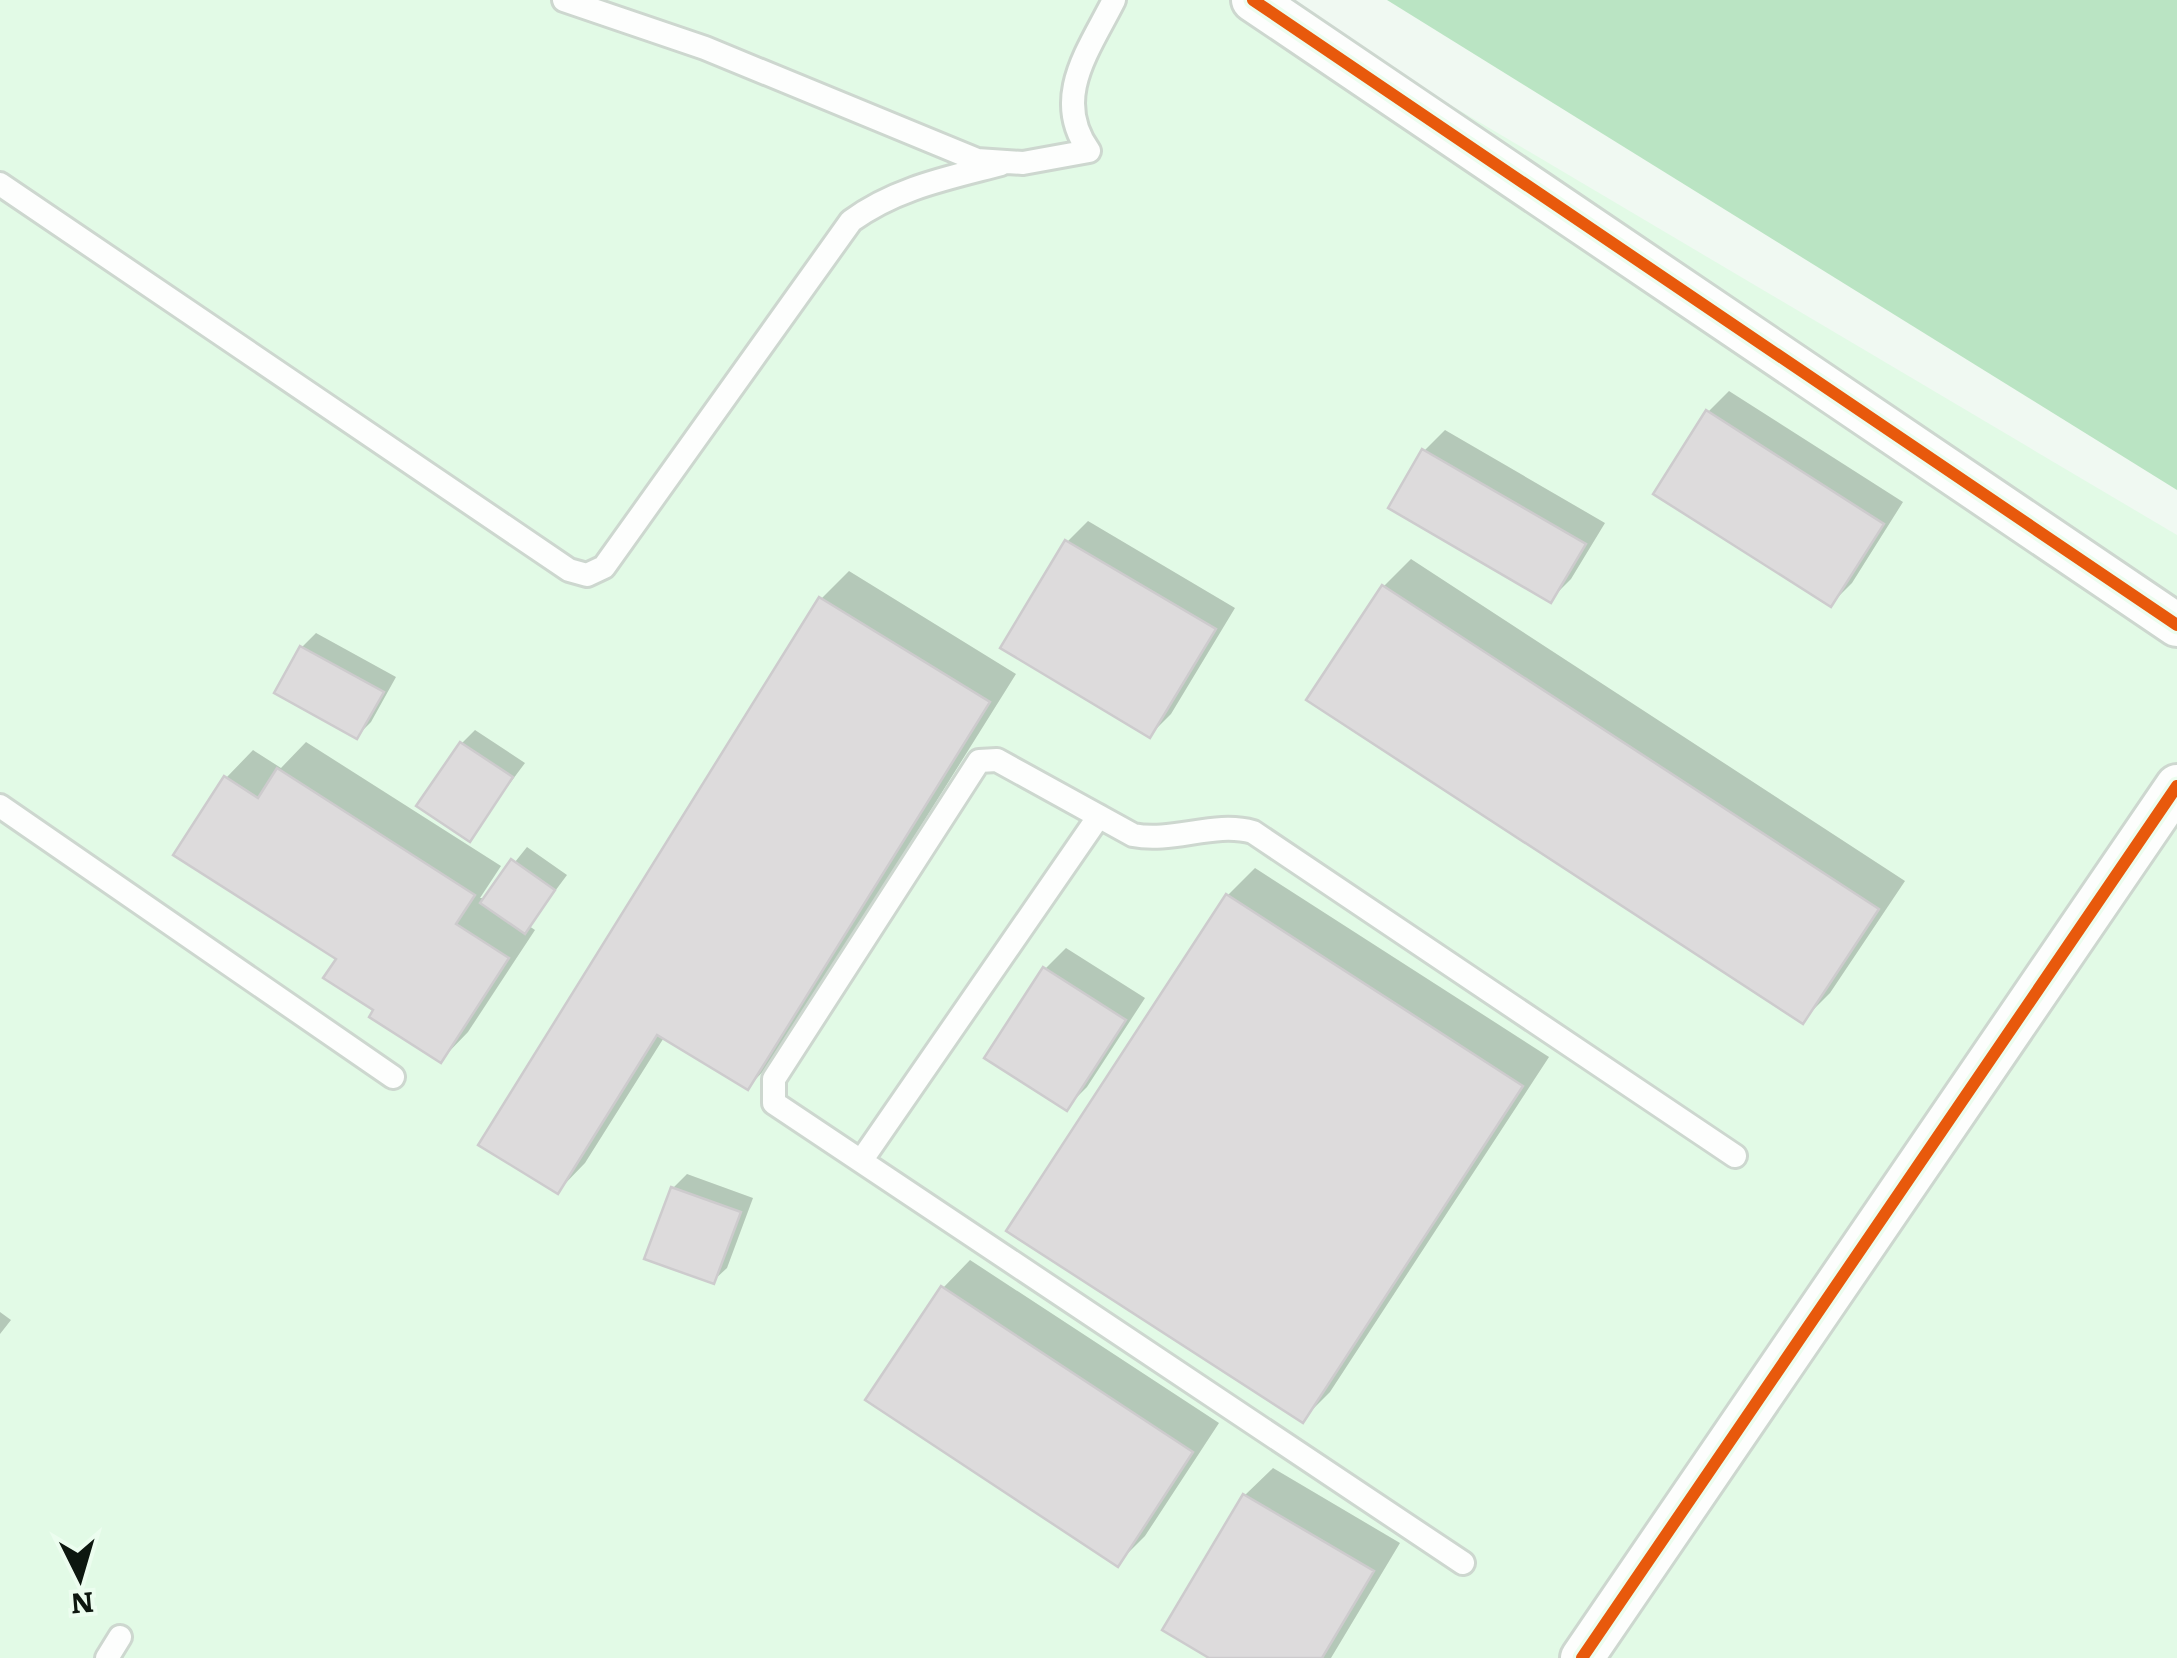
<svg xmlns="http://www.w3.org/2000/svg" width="2177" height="1658" font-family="Literata,serif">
<rect width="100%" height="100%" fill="#f0f9f2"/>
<path fill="#e2fae6" d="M0,0H1273L2177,535V1658H0Z"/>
<path fill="#bae4c3" d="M1387,0H2177V490Z"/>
<path fill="#0003" d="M1729,391L1903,502L1852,583L1831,604L1708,412Z
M1445,430L1605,523L1571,579L1550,600L1424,451Z
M1088,521L1235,608L1171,714L1150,735L1067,542Z
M1411,559L1905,881L1830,993L1802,1021L1384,586Z
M849,571L1016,674L775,1059L748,1087L665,1036L585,1163L558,1191L821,599Z
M316,633L396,677L371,722L357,736L277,692L302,647Z
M475,730L525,763L469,838L461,744Z
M306,742L501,866L480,898H486L527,847L567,875L529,926L535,930L468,1032L441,1060L376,1010L226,778L253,750L281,768Z
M1255,868L1549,1057L1330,1392L1303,1419L1227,896Z
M1066,948L1145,998L1087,1087L1066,1108L1045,969Z
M687,1174L753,1198L727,1268L713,1281L673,1188Z
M970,1260L1219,1423L1145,1536L1117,1564L943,1288Z
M0,1312L11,1320L0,1334Z
M1273,1468L1400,1543L1331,1658H1214L1245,1495Z"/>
<path fill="#dddbdc" stroke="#cdcbcd" stroke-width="2.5" d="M1706,410L1884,524L1831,607L1653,494Z
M1422,449L1586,544L1551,603L1388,508Z
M1065,540L1216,629L1150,738L1000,648Z
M1382,585L1879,909L1803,1024L1306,700Z
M819,597L990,702L748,1090L657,1035L558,1194L478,1145Z
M300,646L384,692L357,739L274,693Z
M460,742L513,777L470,842L416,806Z
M277,768L475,895L456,924L509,958L441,1063L369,1017L373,1010L323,978L336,959L173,855L224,776L258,798Z
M511,859L555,890L525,934L480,903Z
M1226,894L1523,1086L1303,1423L1006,1231Z
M1043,967L1126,1020L1067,1111L984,1058Z
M671,1187L741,1212L714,1284L644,1259Z
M941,1286L1193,1452L1118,1567L865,1400Z
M1243,1494L1374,1571L1322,1658H1209L1162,1630Z"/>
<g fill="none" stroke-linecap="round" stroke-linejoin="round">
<defs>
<path id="lane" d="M564,0L705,48L977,160L1023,163L1089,151C1051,98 1089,50 1114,0
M0,184L569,570L587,575L604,567L851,221C896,188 948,178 1001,164
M0,806L393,1077
M861,1161L1099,816
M1463,1563L774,1103V1079L979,761L997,760L1133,835C1173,843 1214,821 1253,832L1735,1156
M107,1658L120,1637"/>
<path id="street" d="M1253,0L2177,625
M1582,1658L2177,786"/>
</defs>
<use href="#lane" stroke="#cdd7cf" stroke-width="28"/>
<use href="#street" stroke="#cdd7cf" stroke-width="48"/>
<use href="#lane" stroke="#fdfefd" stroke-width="22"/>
<use href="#street" stroke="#fdfefd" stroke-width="42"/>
<defs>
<path id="cycleway" d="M1253,0L2177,625
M1582,1658L2177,786"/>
</defs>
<use href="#cycleway" stroke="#ecfdef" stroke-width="19"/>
<use href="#cycleway" stroke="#e8590c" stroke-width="12"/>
</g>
<g transform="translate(80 1578) rotate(175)" stroke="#ecfdef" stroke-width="8" paint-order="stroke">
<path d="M0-8L18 38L0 25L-18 38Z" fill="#0d170f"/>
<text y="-15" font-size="28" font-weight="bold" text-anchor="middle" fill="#0d170f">N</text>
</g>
</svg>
